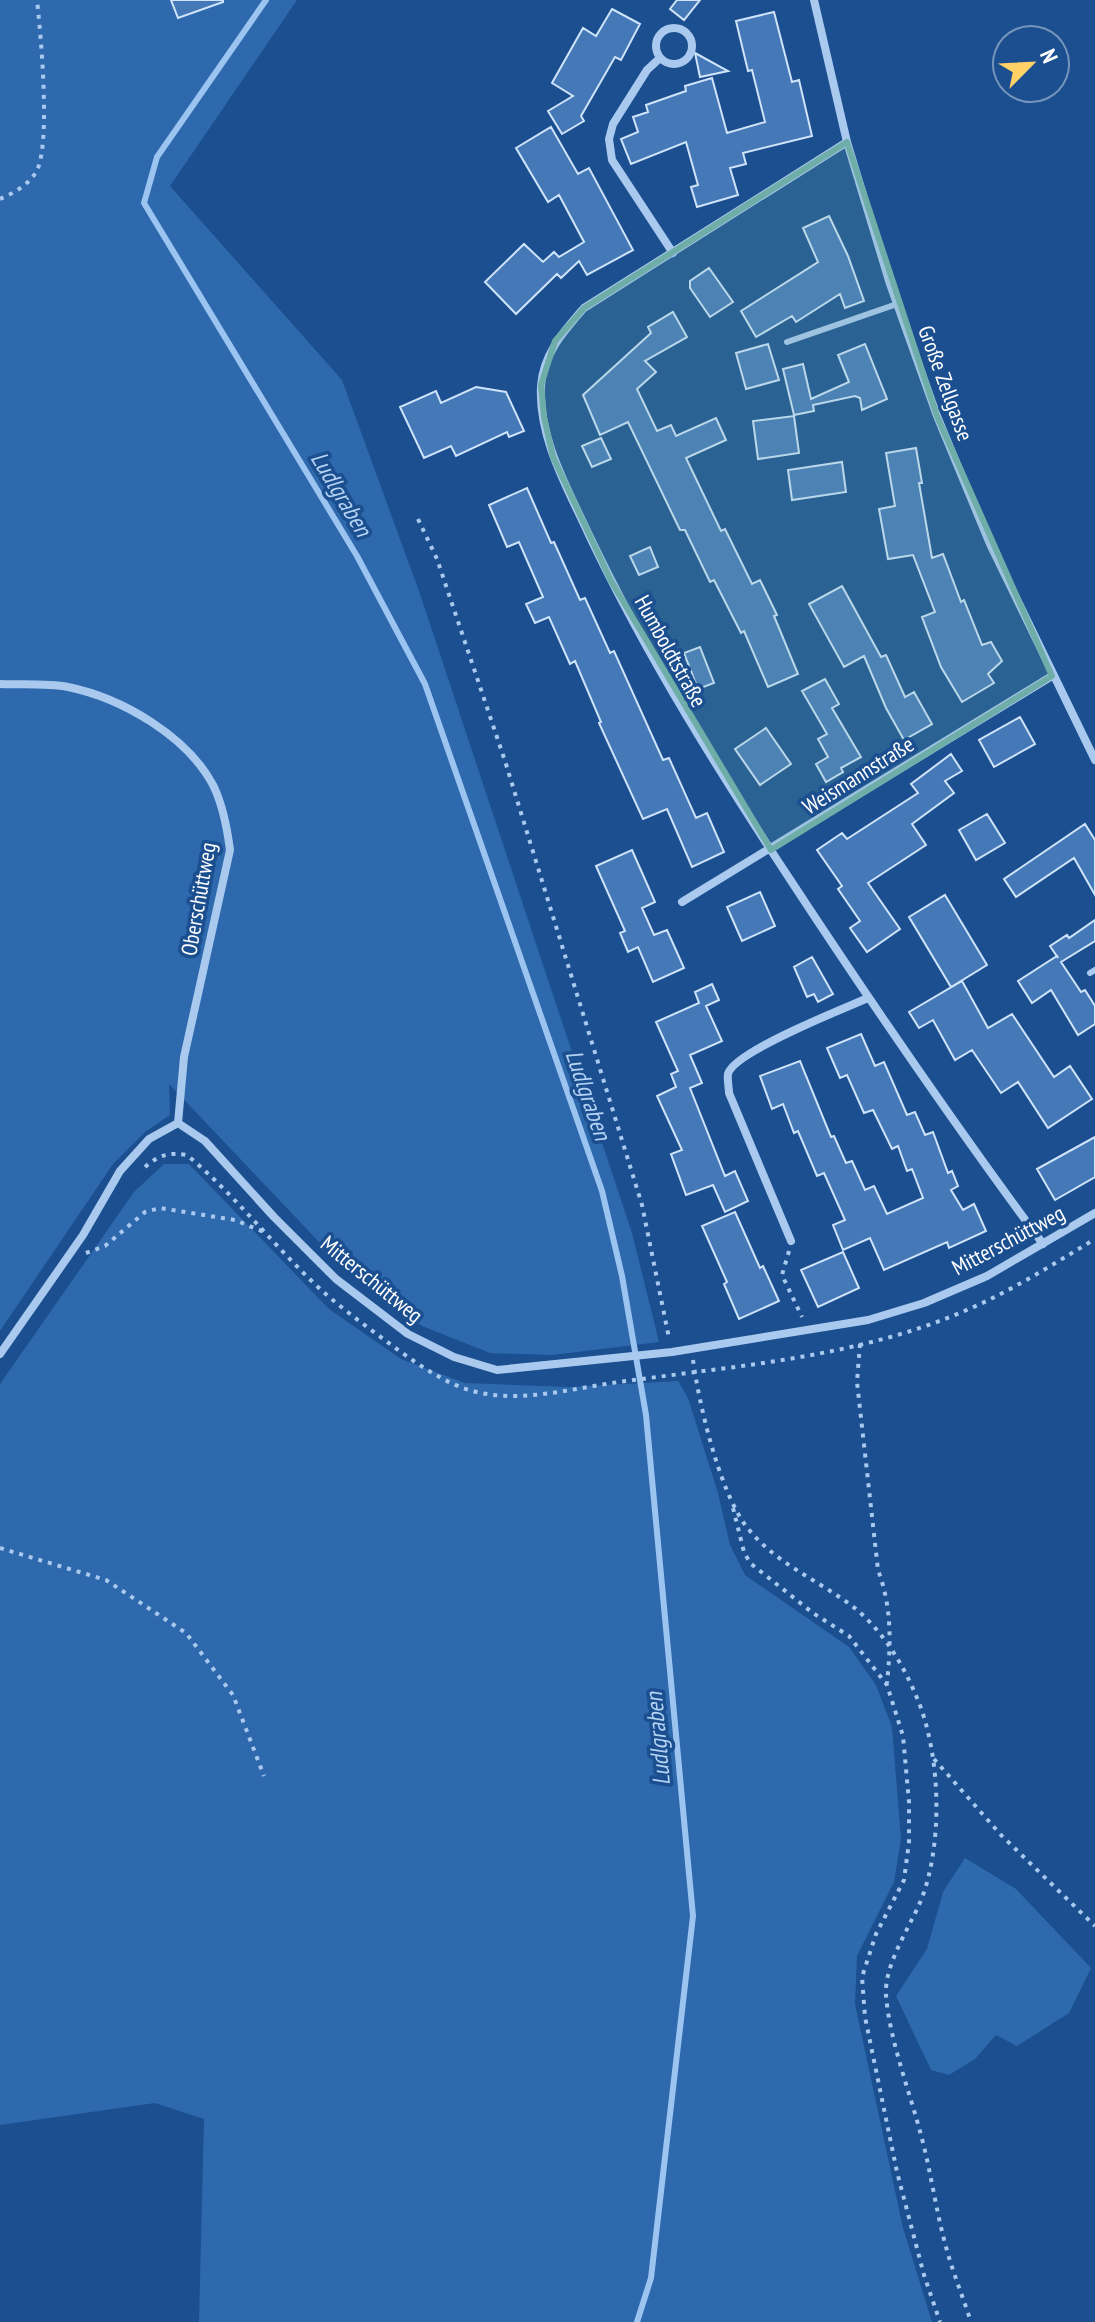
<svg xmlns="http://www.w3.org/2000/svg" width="1095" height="2322" font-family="'PT Sans Narrow',sans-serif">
<rect width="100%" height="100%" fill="#1b4f8f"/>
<path fill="#2e69ad" d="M0,0H297L170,186L342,380L420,594L632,1233L659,1342L553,1355L490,1353L422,1326L339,1263L169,1084L170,1115L145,1132L113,1164L0,1331Z
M164,1164H189L329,1309L401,1359L465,1383L570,1387L678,1381L688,1398L718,1493L730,1545L745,1575L849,1647L876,1685L892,1727L901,1839L894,1882L857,1956L855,2004L903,2228L932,2322H199L204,2119L155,2103L0,2125V1384L134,1192Z
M965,1858L1016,1889L1091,1968L1069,2013L1017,2046L996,2035L975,2059L949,2075L931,2070L896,1996L927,1949L943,1892Z"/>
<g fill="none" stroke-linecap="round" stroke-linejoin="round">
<path stroke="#9cc4f0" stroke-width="6" d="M266,0L157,157L144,203L357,556L425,684L602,1191L622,1276L646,1415L693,1916L651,2278L637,2322"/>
</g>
<path fill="#4478b7" stroke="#cfe3fa" stroke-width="2" d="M171,0H223V2L178,18Z
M677,0H700L684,20L670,9Z
M612,9L640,24L621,60L615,57L581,116L584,121L562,134L548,111L573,96L552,83L583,28L596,36Z
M774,12L792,82L799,80L812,136L743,153L746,164L730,168L738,195L697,207L691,187L698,185L686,142L631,164L621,139L638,132L633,117L648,112L646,105L686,91L685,86L712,78L727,133L765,122L752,70L748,71L736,21Z
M695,53L728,71L700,77Z
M551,127L578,174L589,168L633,250L587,275L579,261L561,278L557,274L516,314L485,282L524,244L543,262L554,252L559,257L584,242L559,195L548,202L516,148Z
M829,216L848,256L864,301L845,308L840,294L796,322L792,316L756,337L741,311L818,262L803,228Z
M709,268L733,302L710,317L690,288V281Z
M673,312L687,337L645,361L656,372L637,389L657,431L671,425L676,436L716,418L726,440L686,458L721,531L725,529L752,584L760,580L777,615L774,616L798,674L768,687L744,631L741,633L714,580L710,582L685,530H680L628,422L600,435L583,395L651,333L648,327Z
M768,344L779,380L746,389L736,353Z
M865,344L887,399L862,410L860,398L855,396L813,405L814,411L794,415L783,369L803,364L811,399L849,382L838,355Z
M476,387L506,392L524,431L509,437L507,432L456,456L451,446L424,458L400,407L436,391L441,403Z
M794,416L799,453L758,459L753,421Z
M601,438L611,459L592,467L582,446Z
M916,448L922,483H919L932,558L943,554L961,602L964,600L982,645L991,642L1002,661L988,674L994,683L962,702L941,667L922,617L935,612L913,555L888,559L879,509L895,506L886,453Z
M842,462L846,492L792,500L788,470Z
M527,488L551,543L554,542L580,600L585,598L610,653L614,651L663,760L669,758L696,818L707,813L724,852L692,867L667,809L643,819L599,723L601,722L575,661L570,664L549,617L535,623L526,604L543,597L519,542L507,547L489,505Z
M650,547L658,567L639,575L630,556Z
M842,586L881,657L886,655L905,697L914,692L932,724L904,740L886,708L864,656L844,667L809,604Z
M700,647L714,683L698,689L684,653Z
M825,679L839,704L832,708L861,757L841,768L843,772L826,782L816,764L828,757L818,739L827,734L802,691Z
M1020,717L1035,744L994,767L979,740Z
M766,728L791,764L760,785L735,749Z
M951,754L962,771L945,781L954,793L912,824L926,845L868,883L900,929L867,952L850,928L860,921L838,889L842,886L817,850L842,833L847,839L918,793L911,784Z
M987,814L1005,843L976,860L959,830Z
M1085,824L1095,840V895L1074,858L1016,897L1004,879Z
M632,850L655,902L642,908L654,935L667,930L684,968L653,982L638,947L628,952L620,933L625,931L596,866Z
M760,892L775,926L742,941L727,907Z
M945,895L987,965L951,987L909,917Z
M1095,920V941L1061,962L1081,992L1085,990L1095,1006V1024L1078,1035L1051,990L1032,1003L1018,981L1057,956L1058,958L1050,946L1067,935L1069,938Z
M812,957L833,994L818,1002L814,994L807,997L794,967Z
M962,981L988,1028L1012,1014L1054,1077L1070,1066L1092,1099L1048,1128L1018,1082L1001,1093L972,1050L955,1060L933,1020L919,1028L909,1012Z
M712,984L719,1000L706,1006L722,1041L690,1055L702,1083L690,1088L725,1176L735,1171L748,1201L725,1212L713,1185L686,1195L671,1154L682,1150L657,1096L676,1087L671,1074L678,1071L656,1022L699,1003L695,992Z
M861,1034L875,1066L884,1062L907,1115L915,1112L925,1135L933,1132L948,1173L952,1171L958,1186L951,1190L963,1210L974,1204L986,1231L949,1248L947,1242L884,1270L870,1238L843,1250L833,1225L845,1220L824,1173L817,1176L798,1131L794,1133L783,1104L772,1109L760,1076L800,1061L831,1137L834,1136L846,1163L852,1161L865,1190L874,1186L887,1214L923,1198L912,1169L907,1171L898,1146L892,1149L873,1110L864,1113L847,1075L840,1078L827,1048Z
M1095,1137V1177L1055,1200L1037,1169Z
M735,1212L760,1268L763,1266L779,1301L739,1319L724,1284L727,1282L702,1226Z
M843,1252L859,1288L818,1307L801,1270Z"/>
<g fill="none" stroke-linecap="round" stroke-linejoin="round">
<path stroke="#a9c9ee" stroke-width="4" stroke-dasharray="4 6" stroke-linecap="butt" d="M0,199C14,193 32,183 38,168C50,137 41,36 37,0
M418,519L437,559L505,761L642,1205L669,1338
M145,1167C159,1155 169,1152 187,1155C235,1195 273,1245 319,1288C340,1307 363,1324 386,1341C409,1358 436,1378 463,1388C514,1406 567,1389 619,1382C734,1366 854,1358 962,1312C1008,1293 1052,1265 1095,1239
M789,1251L782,1275L802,1317
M86,1253L105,1246L145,1212L160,1208L235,1220L264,1232
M860,1344L857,1382L878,1570C892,1607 891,1644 887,1683
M693,1360C699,1404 719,1490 746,1526C775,1564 819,1580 856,1609C884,1633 903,1664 917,1698C941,1754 944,1848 919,1905C908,1929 884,1967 886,1995C889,2038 910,2093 921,2135C931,2172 936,2211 946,2247C953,2273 963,2297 971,2322
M733,1508L744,1552L750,1563L813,1613L849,1636L887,1685L903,1736L909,1802V1842L904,1880L876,1934L862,1977L865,2017L897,2172L924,2275L940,2322
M0,1548L106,1580L186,1633L233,1695L264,1776
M934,1759L1001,1835L1095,1926"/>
<path stroke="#a9c9ee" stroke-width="6" d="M787,342L897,304
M1090,973L1095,970"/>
<path stroke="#a9c9ee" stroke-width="8" d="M814,0L847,142L890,284L937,416L990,544L1095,760
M656 46a18 18 0 1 1 36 0a18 18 0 1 1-36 0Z
M660,58L647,70L613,124L609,139L612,160L673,253
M847,142L584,308C564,331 543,354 541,386C538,438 568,489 589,535C648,659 721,775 797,890C876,1010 957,1128 1043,1244
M0,684C22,685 47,683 68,687C122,698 187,736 213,785C223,805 227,827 230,850L184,1057L178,1123
M682,902L1052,676
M178,1123L205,1141L274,1217L336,1279L408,1334L454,1357L497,1370L672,1352L868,1320L924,1303L987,1276L1095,1213
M791,1241L729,1093C729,1088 727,1079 728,1074C733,1052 843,1009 868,998
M0,1354L83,1235L120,1171L149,1139L178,1123"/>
</g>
<path fill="#6fada8" fill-opacity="0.2" stroke="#6fada8" stroke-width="6" stroke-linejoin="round" d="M847,142L937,416L1052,676L771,850L611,581L553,457L544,417L541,385L555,341L584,308Z"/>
<g text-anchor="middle" stroke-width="7" stroke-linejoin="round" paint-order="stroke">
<g font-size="22" fill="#fff" stroke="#1b4f8f">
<text transform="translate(946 383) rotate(70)" y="8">Große Zellgasse</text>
<text transform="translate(671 651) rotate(61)" y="8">Humboldtstraße</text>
<text transform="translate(858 775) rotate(-32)" y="8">Weismannstraße</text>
<text transform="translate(198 899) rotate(-80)" y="8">Oberschüttweg</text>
<text transform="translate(1008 1240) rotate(-28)" y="8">Mitterschüttweg</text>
<text transform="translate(372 1279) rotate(39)" y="8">Mitterschüttweg</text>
</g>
<g font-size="24" font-style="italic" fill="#b5d3f5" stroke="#1b4f8f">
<text transform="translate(341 494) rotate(59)" y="8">Ludlgraben</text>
<text transform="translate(588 1095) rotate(71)" y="8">Ludlgraben</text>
<text transform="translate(658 1739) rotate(-95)" y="8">Ludlgraben</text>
</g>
</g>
<g transform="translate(1031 64) rotate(66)"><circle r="38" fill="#1b4f8f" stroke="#7695bc" stroke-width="2"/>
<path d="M0-6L14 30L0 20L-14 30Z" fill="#ffd166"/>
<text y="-12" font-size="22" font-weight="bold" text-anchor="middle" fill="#ffffff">N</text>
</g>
</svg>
